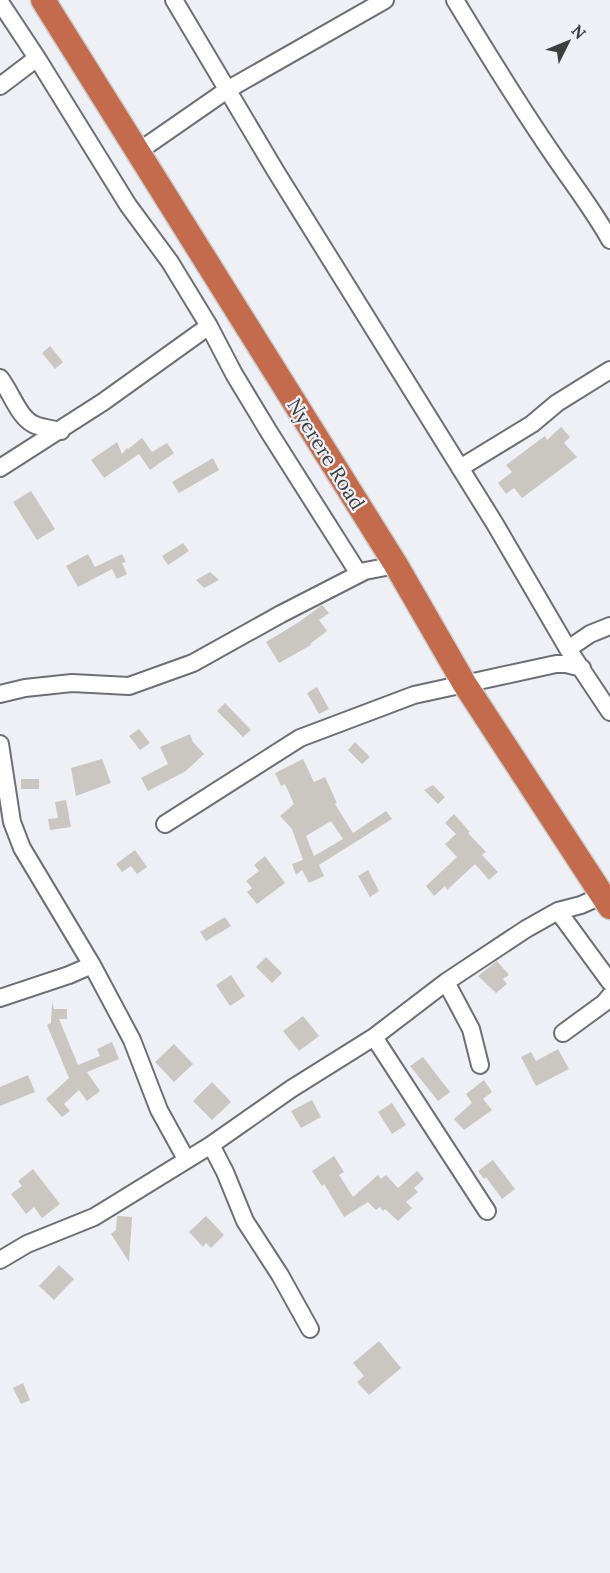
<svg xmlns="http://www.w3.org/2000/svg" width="610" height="1573" font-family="Lora,serif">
<rect width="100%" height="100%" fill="#eef0f6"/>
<path fill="#cac6c2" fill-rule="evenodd" d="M50,346L63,362L55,369L42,353Z
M561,427L570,437L564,443L577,457L522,498L514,488L506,494L498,483L512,472L506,465L545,436L547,440Z
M142,438L152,452L167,443L174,453L150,470L139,454L104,478L91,460L117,442L122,454L127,448L128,449Z
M213,458L219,470L179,493L172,482Z
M31,491L55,529L37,540L13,502Z
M183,543L189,551L168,565L162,556Z
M88,554L95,567L122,554L126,562L122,563L127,574L117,579L112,569L78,587L66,566Z
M210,572L219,580L204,588L196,580Z
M322,605L329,613L319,620L327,631L310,644L311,645L279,663L266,642L299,622Z
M317,687L329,709L319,714L307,693Z
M225,703L251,730L243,737L217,711Z
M139,729L150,743L140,750L129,736Z
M190,734L193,742L204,754L186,771L148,791L141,778L168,764L160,747Z
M355,742L370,757L362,764L348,750Z
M102,759L111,783L76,796L71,768Z
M303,759L314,782L325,777L337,803L335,804L353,833L386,811L392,819L319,865L324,876L309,883L302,870L296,875L292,864L303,860L292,829L280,816L294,804L285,784L281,786L275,773ZM331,821L343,839L314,856L306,836Z
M21,779H39V789H21Z
M433,785L445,797L438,804L424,790Z
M66,800L71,827L50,830L48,819L58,818L55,802Z
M454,814L470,832L468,833L486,852L482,855L498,872L489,880L475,864L447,890L445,886L434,896L426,886L457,857L445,844L456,834L445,823Z
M135,850L147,867L137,874L131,866L122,872L116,864Z
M265,856L285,883L257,904L247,892L252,888L246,881L259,871L254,865Z
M368,870L379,891L370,897L358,876Z
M225,917L231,926L206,941L200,932Z
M266,957L282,973L272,983L256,967Z
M497,961L509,975L503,979L507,984L496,993L478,976Z
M231,975L245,996L230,1006L216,985Z
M52,1002L54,1009H67V1019H59L78,1065L100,1056L97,1049L112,1042L119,1059L87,1072L100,1091L87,1101L79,1090L64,1104L70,1111L62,1117L46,1099L69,1078L47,1025L51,1023Z
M303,1016L319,1036L299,1051L283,1031Z
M174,1044L193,1064L174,1082L155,1062Z
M558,1049L569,1069L536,1086L521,1057L531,1052L536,1061Z
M423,1057L450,1092L438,1101L410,1066Z
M28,1075L35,1092L0,1106V1087Z
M484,1080L492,1092L483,1099L492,1110L464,1130L454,1119L472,1103L466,1094Z
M212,1082L231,1102L212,1120L193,1101Z
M312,1100L321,1117L301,1128L291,1111Z
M392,1103L406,1125L392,1134L378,1112Z
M334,1156L344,1172L339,1175L353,1197L378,1175L381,1179L386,1175L398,1188L417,1171L424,1179L414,1188L418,1192L406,1202L412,1208L398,1221L385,1209L383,1211L380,1207L376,1210L368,1202L344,1217L324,1184L322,1186L312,1171Z
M493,1160L515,1189L502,1199L486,1177L484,1179L478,1171Z
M33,1169L60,1204L42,1218L34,1207L26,1214L11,1194L22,1186L18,1181Z
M117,1216L132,1217L129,1262L111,1234L116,1230Z
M206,1216L224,1235L211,1248L206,1243L203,1247L189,1232Z
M59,1265L74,1279L54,1300L39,1286Z
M379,1341L401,1368L369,1395L357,1382L364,1376L353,1363Z
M23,1383L30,1400L21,1404L13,1388Z"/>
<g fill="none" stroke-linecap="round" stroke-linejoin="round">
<defs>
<path id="minor" d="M174,0L275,170L495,524L568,649L610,712
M455,0C487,53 519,105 554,156C573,184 594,211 610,240
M0,2L37,58L128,205L170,262L209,326L234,374L269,432L359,574
M0,86L37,58
M139,151L227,90L385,0
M0,378C11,392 18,416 33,424C41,428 52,429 61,431
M0,468L103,402L209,326
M460,468L532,424L557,403L610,370
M568,649L590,634L610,626
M0,694L25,688L72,683L129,686L193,663L281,614L365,571L396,565
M0,744L12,822L22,848L92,965L132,1040L159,1110L186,1159
M165,824L300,738L414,695L556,664H566L582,668
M558,911L610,982
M446,982L471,1029L480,1065
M0,998L69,975L92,965
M563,1033L604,1003L610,996
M374,1037L487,1211
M211,1145L225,1172L245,1221L280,1275L310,1329
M0,1260L27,1244L94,1217L112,1206L211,1145L291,1089L374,1037L446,982L526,929L558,911L581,905L610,892"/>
<path id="highway" d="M43,0L396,565L464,683L610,907"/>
</defs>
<use href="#minor" stroke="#6d6f74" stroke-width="20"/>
<use href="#highway" stroke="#cccdcd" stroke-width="27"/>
<use href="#minor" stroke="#fff" stroke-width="16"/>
<use href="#highway" stroke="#c46b4d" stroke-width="24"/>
</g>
<g text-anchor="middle" stroke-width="4.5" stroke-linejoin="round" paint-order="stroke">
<g font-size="20" fill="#3c3d3f" stroke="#eef0f6">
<text transform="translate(326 454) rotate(58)" y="7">Nyerere Road</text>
</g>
</g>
<g transform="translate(568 42) rotate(47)" stroke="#eef0f6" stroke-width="4.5" paint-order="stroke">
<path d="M0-4.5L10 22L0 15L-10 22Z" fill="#3c3d3f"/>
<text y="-9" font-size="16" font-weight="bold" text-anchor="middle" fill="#3c3d3f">N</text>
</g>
</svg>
